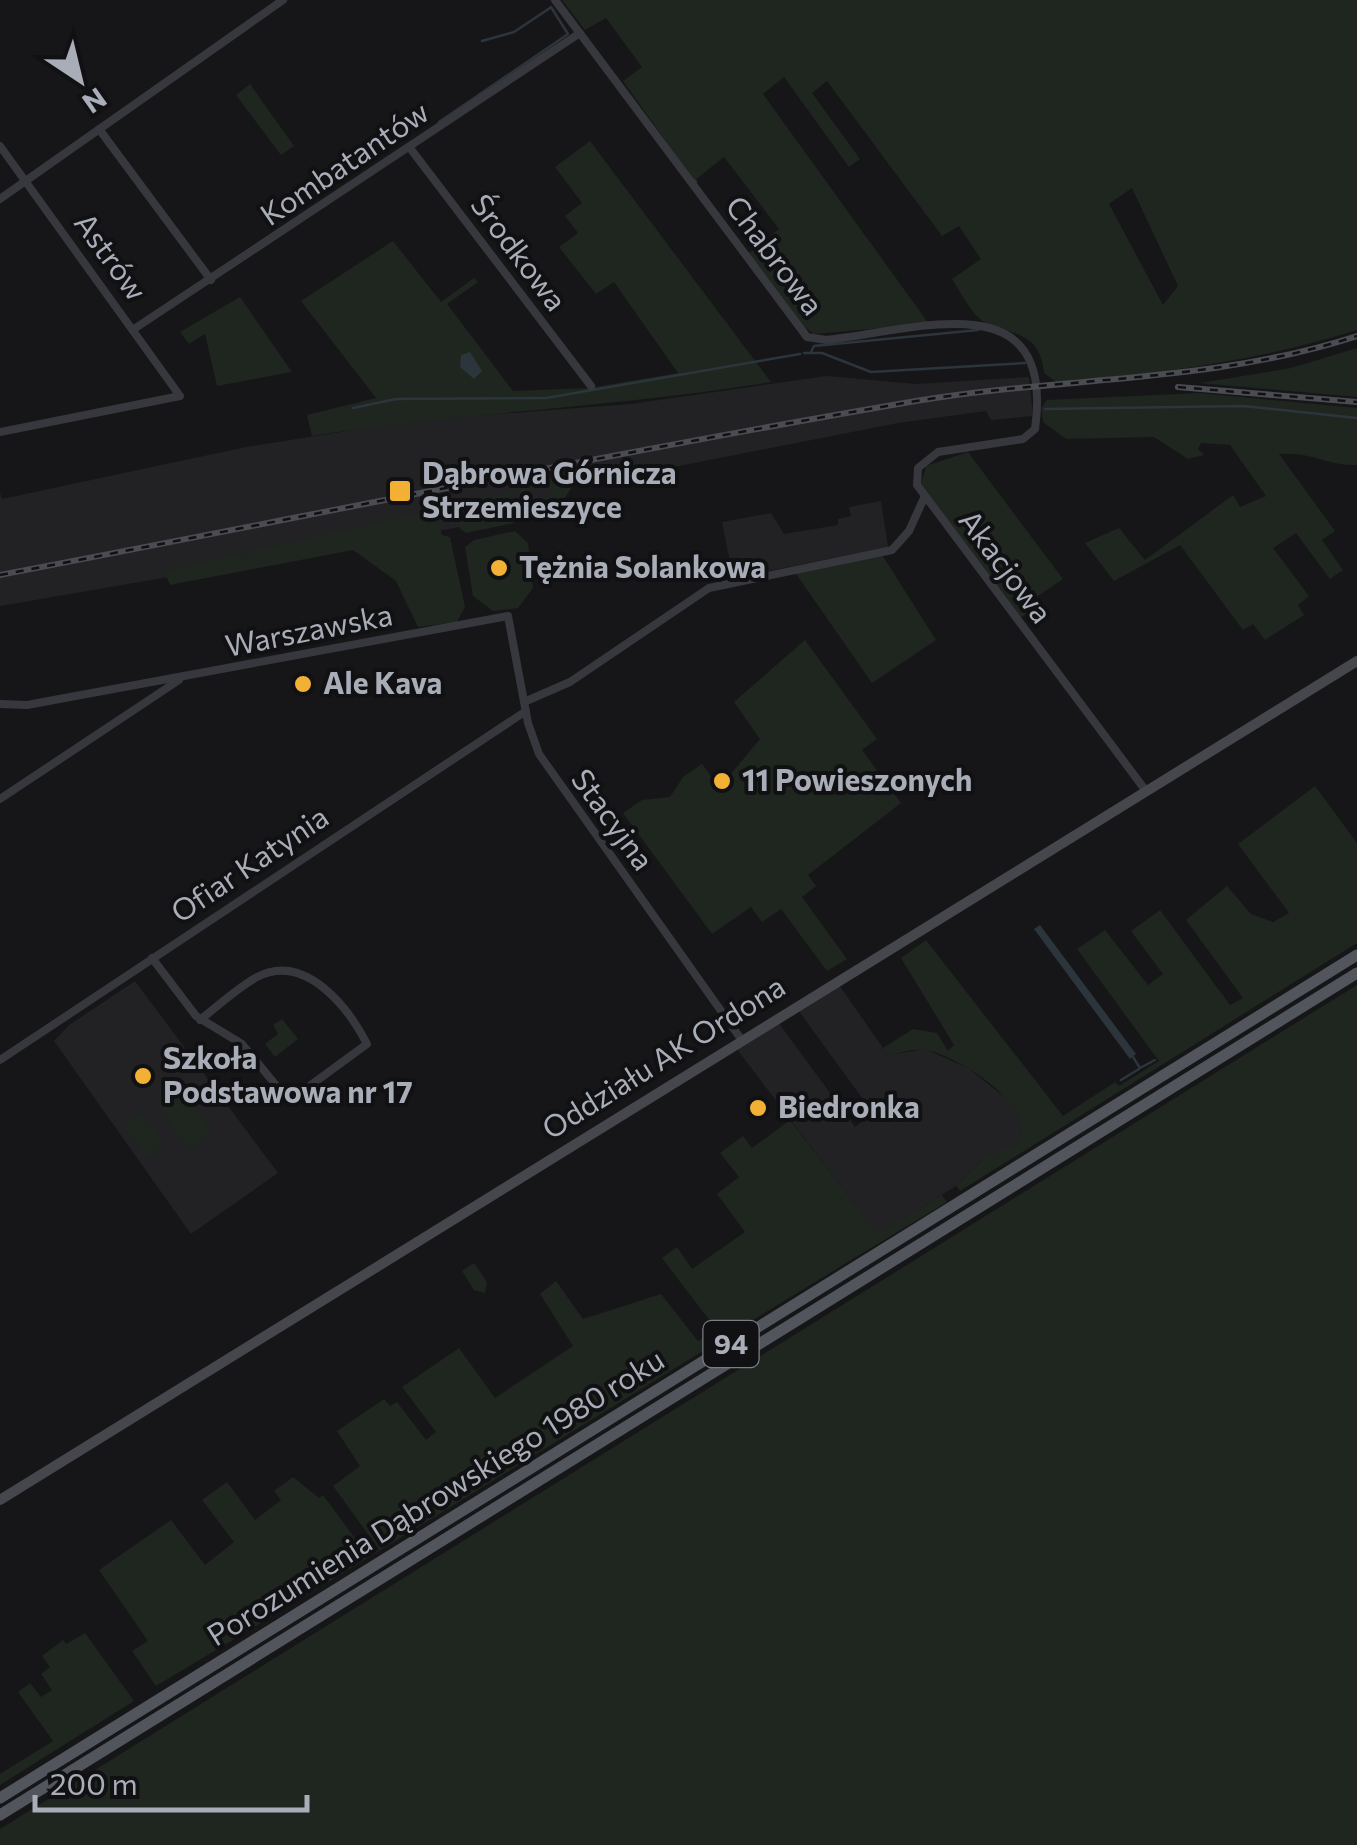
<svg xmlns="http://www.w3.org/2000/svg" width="1357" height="1845" font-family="Commissioner,sans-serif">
<rect width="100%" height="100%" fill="#161618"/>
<path fill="#222225" d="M827,376L916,384L1029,377L1033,416L991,420L986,411L898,423L572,487L564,499L536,514L0,606V493L2,499L246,447L417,420L631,404Z
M881,501L888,547L733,578L722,522L771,513L784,534L838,525V519L851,516L849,507Z
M135,981L278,1173L191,1234L54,1041L69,1025Z
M839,985L888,1055L925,1049L968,1068L1017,1107L1024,1131L1020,1143L987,1156L956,1186L878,1235L736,1048L778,1022L855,1127L873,1113L798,1010Z"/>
<path fill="#1e261f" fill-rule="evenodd" d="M562,0H1357V330C1258,361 1159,374 1056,382L1044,373C1039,324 1003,338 980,319C969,310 960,291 952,279L981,259L959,226L942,236L827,81L812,93L860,159L849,167L784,77L763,94L929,324L814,334L803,326L748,254L779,229L724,157L694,181L623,81L642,67L606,18L585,30ZM1132,188L1178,286L1163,305L1109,204Z
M250,84L294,146L281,155L236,95Z
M590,141L771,382C618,407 465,412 312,436L307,415L376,398L301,301L393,241L441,302L474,278L478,282L447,304L513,391L589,388L678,373L614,282L596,294L559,247L578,233L565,216L582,203L555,167Z
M240,297L292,372L217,386L205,334L189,344L180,332Z
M1357,348V397L1200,383L1291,368Z
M1200,393L1357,408V465C1327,466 1314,452 1279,454L1335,531L1322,540L1343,570L1330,579L1296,533L1273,548L1309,596L1298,605L1304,615L1265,640L1253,624L1243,630L1180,545L1114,581L1085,543L1119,528L1145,560L1233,495L1240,507L1266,496L1230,445L1201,443L1198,449L1204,455L1188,459L1154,437L1066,439L1043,422L1041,408L1047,400Z
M968,452L1063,579L1035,598L1039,605L1019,619L921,484L926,466Z
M629,463L646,474L572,487L564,499L525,520L527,506L552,500L549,483L511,496L514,523L466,533L460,529L457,502L523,490V484L533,479Z
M435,510L442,535L450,537L465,607L457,622L418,627L396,581L353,550L170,585L164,571Z
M515,531L528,543L533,588L518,608L493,611L473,596L465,547L474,540Z
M879,550L936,640L872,683L792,568Z
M805,640L877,739L862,750L901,803L808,875L816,886L802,897L847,959L827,971L781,909L762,922L751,907L712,934L623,813L642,800L670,797L683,777L702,764L718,786L725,781L760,739L734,702Z
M1315,786L1357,843V943L960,1191L956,1186L987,1156L1020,1142C1034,1104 961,1058 927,1050C916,1048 900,1053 888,1055L883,1048L913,1029L937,1033L948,1051L954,1045L901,958L926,940L1063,1116L1115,1082L1119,1086L1159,1061L1077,949L1105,930L1148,985L1163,974L1131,931L1160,910L1230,1005L1243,998L1186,920L1227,886L1251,914L1273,922L1289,913L1238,844Z
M1357,985V1845H0V1829Z
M282,1019L298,1039L275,1057L265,1044L278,1034L273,1025Z
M178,1084L213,1133L189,1150L154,1101Z
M142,1112L165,1144L147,1158L123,1126Z
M790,1120L878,1234L942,1195L947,1202C682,1361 422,1528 156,1686L132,1651L148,1641L99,1570L171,1520L205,1565L234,1542L202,1500L227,1482L255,1520L281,1500L274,1491L293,1477L319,1498L323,1495L369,1557L379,1549L333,1486L360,1466L337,1431L384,1399L390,1406L397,1402L426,1440L436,1432L402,1387L459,1348L495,1398L573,1346L540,1294L556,1281L583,1319L661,1294L698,1341L716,1329L662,1258L677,1247L692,1269L745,1232L717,1194L739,1177L720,1153L743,1136L752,1148Z
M474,1263L487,1282L485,1293L474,1290L462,1271Z
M85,1633L134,1701L0,1785V1774L53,1741L18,1692L30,1683L41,1697L52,1690L41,1674L50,1667L42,1656L63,1640L66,1644Z"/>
<path fill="#2c353c" d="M470,352L482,371L474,379L460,367L461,355Z
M1040,925L1136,1054L1130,1059L1034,929Z"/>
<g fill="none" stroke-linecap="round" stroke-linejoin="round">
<path stroke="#2c353c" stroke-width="2.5" d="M482,41L514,32L550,8
M439,122L568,34L551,7
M694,180L696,182
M811,352L814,346L978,330
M804,353H822L871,372L1025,363
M353,408L396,399L546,398L800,354
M1045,409L1243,406L1357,418
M1133,1057L1140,1068L1155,1060
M1121,1080L1139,1069"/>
<path stroke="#37383d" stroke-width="8" d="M555,0L807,337L826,340C919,330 1056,280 1035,429L1023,439L938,452L918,468L917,485L1146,791
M99,129L211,280
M0,146L180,396L0,432
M410,148L591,386
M0,199L283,0
M134,329L580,33
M524,702L570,682L709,588L892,550L909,531L924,498
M0,704L27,705L508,616L528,723L539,754L741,1039
M0,799L179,680
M152,958L196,1016L242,1044L289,1101L367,1044C348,1007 305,952 257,977C237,988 218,1006 200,1020
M0,1060L526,711"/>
<path stroke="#45474d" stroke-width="10" d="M0,1500L1357,661"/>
<path stroke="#53555c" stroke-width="11" d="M0,1798L1357,955
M0,1815L1357,973"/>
<defs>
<path id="rail" d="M1178,387L1357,402
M0,575C305,517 610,453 916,401C1067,376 1208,384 1357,336"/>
</defs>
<use href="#rail" stroke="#4a4c52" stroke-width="6"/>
<use href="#rail" stroke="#111113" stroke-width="2.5" stroke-dasharray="8" stroke-linecap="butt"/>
</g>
<g fill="#f2b134" stroke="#111113" stroke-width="4">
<rect x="388" y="479" width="24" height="24" rx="5"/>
<circle cx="499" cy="568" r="10"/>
<circle cx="303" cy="684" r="10"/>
<circle cx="722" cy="781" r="10"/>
<circle cx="143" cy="1076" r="10"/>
<circle cx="758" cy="1108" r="10"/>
</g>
<g text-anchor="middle" stroke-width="8" stroke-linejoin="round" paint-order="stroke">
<rect fill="#111113" stroke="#7b7e86" stroke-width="2.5" x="703.5" y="1321" width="55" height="46" rx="8"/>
<g font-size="28" font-weight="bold" fill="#a8adb8">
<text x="731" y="1354">94</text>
</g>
<g font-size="30" fill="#a8adb8" stroke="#111113">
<text transform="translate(345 164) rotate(-34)" y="10">Kombatantów</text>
<text transform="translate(518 253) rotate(53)" y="10">Środkowa</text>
<text transform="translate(774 256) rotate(53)" y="10">Chabrowa</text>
<text transform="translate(110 257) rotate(54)" y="10">Astrów</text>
<text transform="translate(1005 567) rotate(53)" y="10">Akacjowa</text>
<text transform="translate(309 631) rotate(-11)" y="10">Warszawska</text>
<text transform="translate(612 820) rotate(54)" y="10">Stacyjna</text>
<text transform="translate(250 865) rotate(-34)" y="10">Ofiar Katynia</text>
<text transform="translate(664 1058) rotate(-32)" y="10">Oddziału AK Ordona</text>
<text transform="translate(436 1498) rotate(-32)" y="10">Porozumienia Dąbrowskiego 1980 roku</text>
</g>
<g font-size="30" font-weight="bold" fill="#a8adb8" stroke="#111113" text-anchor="start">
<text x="422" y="484">Dąbrowa Górnicza<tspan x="422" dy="34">Strzemieszyce</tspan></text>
<text x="519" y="578">Tężnia Solankowa</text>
<text x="323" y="694">Ale Kava</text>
<text x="742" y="791">11 Powieszonych</text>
<text x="163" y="1069">Szkoła<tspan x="163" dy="34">Podstawowa nr 17</tspan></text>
<text x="778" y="1118">Biedronka</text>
</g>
</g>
<g transform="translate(80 80) rotate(145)" stroke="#111113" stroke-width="8" paint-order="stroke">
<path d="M0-8L18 38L0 25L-18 38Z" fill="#a8adb8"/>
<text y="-15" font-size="28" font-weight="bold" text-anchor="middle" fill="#a8adb8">N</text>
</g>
<path d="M35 1795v15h272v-15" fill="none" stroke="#a8adb8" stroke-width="5"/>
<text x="50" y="1795" font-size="30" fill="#a8adb8" stroke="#111113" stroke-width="8" paint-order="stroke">200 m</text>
</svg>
